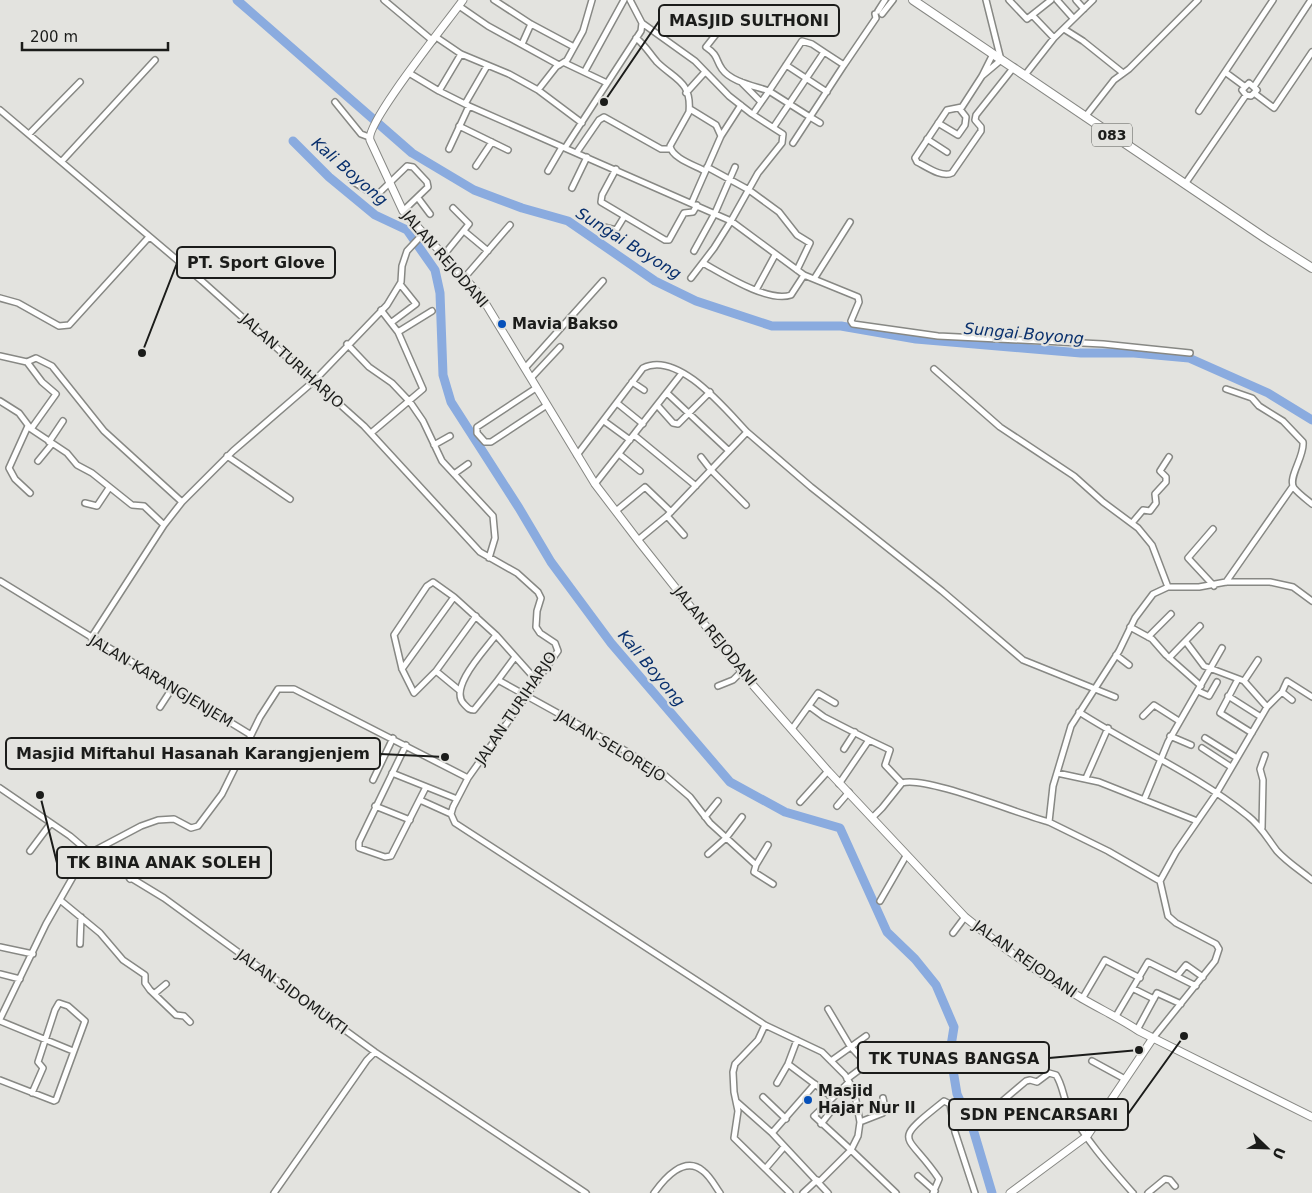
<svg xmlns="http://www.w3.org/2000/svg" width="1312" height="1193" font-family="'DejaVu Sans',sans-serif">
<rect width="100%" height="100%" fill="#e3e3df"/>
<g fill="none" stroke-linecap="round" stroke-linejoin="round">
<path stroke="#8aabdf" stroke-width="9" d="M237,0L412,153L474,190L522,208L568,221L655,281L696,301L772,326H841L916,339L1081,353H1134L1189,358L1268,393L1312,420
M293,141L329,177L375,215L407,230L435,270L440,293L443,375L451,402L519,508L551,562L611,643L730,782L785,812L840,828L887,932L915,959L936,985L954,1027L950,1052L957,1094L973,1129L992,1193"/>
<defs>
<path id="street" d="M384,0L433,41
M494,0L531,24L574,47
M1009,0L1027,19L1051,0
M1057,0L1073,18
M1076,0L1084,9
M459,6L488,26L559,65
M878,11L885,0
M882,14L893,0
M1033,16L1054,38
M1064,29L1083,41L1123,73
M717,33L706,47C719,56 715,59 722,69C731,82 755,86 769,91L755,111
M436,37L461,54L509,74L538,90L556,67L567,60L583,31L592,0
M636,38C645,45 650,54 657,62C674,79 692,81 689,112L670,146C672,158 694,165 705,171
M522,44L531,24
M993,54L982,76L962,107L947,110L915,158L917,162C927,167 942,178 952,173L981,131V127L975,120L976,115L1014,67
M565,63L607,83
M786,65L827,92
M844,65L876,18L875,14
M585,71L624,0
M1225,72L1244,86
M409,73L439,91L469,106L731,221L758,173L782,143L783,134L752,114L729,96L695,61L642,23
M1025,75L1054,38L1093,0
M982,76L1001,60L986,0
M741,82L761,102
M1255,85L1311,0
M538,90L582,123
M439,91L461,54
M686,93L705,72
M1254,93L1274,108L1312,52
M335,102L361,134L369,137
M465,104L487,66
M690,109L716,125L721,136
M0,110L202,281L364,426L480,552L517,573L538,592L541,598L537,611L536,627L540,633L555,643L558,651L468,778L453,807L451,814L455,823L765,1025L822,1052L845,1075L854,1090L860,1122L858,1136L851,1150L896,1193
M1199,111L1273,0
M1085,117L1114,80L1129,69L1198,0
M938,123L958,135L965,125L966,117L959,108
M775,125L824,52L844,65L810,117L769,91L802,41L812,44L824,52
M459,126L508,150
M29,134L80,82
M927,139L947,152
M793,143L810,117L820,123
M565,148L641,31L642,23L630,0
M449,149L469,106
M577,152L599,120L604,117L661,149H670
M62,161L155,60
M476,166L492,142
M707,167L749,190L779,212L797,235L810,243L797,270
M616,169L602,195L601,202L665,240H669L684,213L693,212L697,205
M548,171L562,147
M352,181L376,196L407,166L413,167L427,182L428,187L403,211
M1185,184L1246,95L1251,96L1257,90L1249,83L1242,90L1246,95
M572,188L587,157
M418,198L430,214
M692,202L721,136L741,105
M604,227L616,230L624,217
M464,231L488,251
M694,251L715,213L735,167
M443,256L469,224L453,208
M703,263C723,274 768,303 791,295L804,275
M465,277L510,225
M691,278L714,248L731,221L804,275L858,297L859,302L851,321L853,324L938,336L1103,344L1190,353
M814,279L850,222
M756,290L775,255
M0,298L18,303L59,326L69,325L149,237
M392,322L416,304L400,284
M398,332L432,311
M347,344L369,367L392,383L410,402L423,421L442,461L493,516L495,538L489,558
M0,356L27,362L42,382L56,394L31,429
M27,362L36,358L52,366L104,431L182,502
M525,368L603,281
M934,369L1000,427L1074,476L1103,502L1138,528L1152,545L1168,587
M531,378L560,347
M632,382L644,390
M536,388L477,427V433L485,442H491L547,405
M1226,389L1252,398L1259,406L1283,421L1303,442C1305,456 1287,478 1294,488C1299,494 1306,499 1312,504
M667,393L729,451
M0,401L19,413L31,429L67,453L77,465L92,473L132,505L144,506L164,525
M617,403L643,424
M657,405L673,423L678,424L710,392
M604,421L630,440
M28,426L9,468L15,479L30,493
M747,432L811,487L942,591L1023,660L1115,697
M371,433L423,389L398,332L381,310
M634,435L696,486
M49,442L63,421
M434,445L450,436
M619,454L640,471
M577,455L643,368C678,350 726,410 747,432L667,516L638,540
M227,456L290,499
M701,457L711,470L746,505
M38,461L52,444
M454,474L468,464
M595,484L682,373
M85,503L97,506L109,488
M616,511L645,487L671,512
M667,516L684,535
M1132,523L1143,510L1150,511L1156,503L1155,494L1166,482V477L1160,471L1169,457
M1213,529L1188,558L1214,586
M0,581L251,735
M1226,582L1293,486
M1130,627L1152,639L1166,655L1201,686
M496,635C485,650 448,688 464,704C468,708 469,710 474,710L498,680
M1148,637L1171,614
M91,638L164,525L182,502L233,451L314,381L387,305L401,282L402,266L407,251L422,235
M1186,642L1204,666L1244,681L1267,707
M1116,655L1129,665
M515,657L498,680L619,747L662,773L690,797L710,823L756,865L754,872L773,884
M1169,658L1200,626
M402,669L454,597
M436,671L414,693L402,669L394,635L427,586L433,582L454,597L496,635L537,681
M1238,679L1220,713L1252,733
M1244,681L1258,660
M718,686L733,680L742,671
M459,690L436,671L476,616
M1198,691L1209,696L1217,682
M1282,692L1292,700
M1228,696L1261,717
M809,706L824,717L869,740
M160,707L173,687
M1079,712C1135,748 1196,774 1248,816C1261,826 1267,838 1277,851C1287,862 1301,871 1312,880
M1143,716L1154,705L1179,721
M792,729L818,693L835,703
M1170,736L1191,745
M1205,738L1237,758
M406,745L359,842V848L385,857L391,856L426,787
M1202,748L1231,767
M844,749L855,732
M392,773L457,799
M1057,773L1099,782L1197,821
M1086,778L1108,728
M373,780L393,738
M839,784L869,740L890,750L885,765L902,783
M0,788L70,836L90,853L164,898L375,1052L586,1193
M420,800L451,814
M1144,800L1168,742L1222,648
M800,802L828,771
M375,806L410,820
M837,806L849,792
M705,817L718,801
M872,818L882,808L902,783C924,775 1021,815 1049,822L1053,786L1071,726L1119,651L1135,618L1153,594L1168,587H1199L1226,582H1270L1293,587L1312,601
M1049,822L1108,851L1160,881
M1262,828L1263,780L1260,769L1265,755
M30,851L51,823
M708,854L726,838L742,817
M756,865L768,845
M130,879L152,857
M60,900L100,933L123,960L145,975V983L150,990L176,1015L184,1016L190,1022
M880,901L906,856
M953,933L965,917
M80,944L81,917
M0,947L33,954
M0,974L20,979
M1177,976L1186,965L1203,977
M1134,989L1154,999
M154,994L166,984
M1082,999L1105,960L1140,978
M828,1009L850,1046L864,1061L863,1067L847,1079
M1116,1016L1148,962L1196,986
M0,1019L46,924L78,868L90,853L141,826L158,820L174,819L191,828L198,826L222,794L260,717L278,689H294L468,778
M0,1021L73,1051
M765,1025L758,1040L735,1064L733,1072L734,1092L738,1111L734,1138L790,1193
M1137,1030L1157,993L1181,1004
M1153,1038L1215,961L1219,949L1216,944L1176,923L1168,916L1160,881L1176,852L1216,794L1267,707L1282,692L1287,681L1312,697
M831,1061L866,1036
M1092,1061L1125,1079
M788,1064L832,1097
M0,1080L54,1101L56,1100L85,1021L68,1006L59,1003L55,1010L38,1062L43,1068L32,1093
M777,1083L788,1064L797,1040
M763,1097L786,1119
M737,1102L772,1133L828,1193
M986,1115L1026,1081L1030,1080L1037,1082L1049,1073L1056,1075C1062,1084 1063,1095 1067,1105C1083,1137 1109,1166 1133,1193
M860,1122L883,1113L885,1108L883,1098
M821,1124L835,1106
M772,1133L815,1084
M766,1168L784,1147
M918,1176L935,1191
M819,1182L851,1150L814,1116L849,1082
M274,1193L367,1060L375,1052
M654,1193C664,1179 684,1155 703,1171C710,1176 715,1186 720,1193
M803,1193L817,1180
M933,1193L939,1179C907,1131 889,1145 944,1101L950,1104L955,1132L975,1193
M1148,1193L1165,1179L1170,1180L1175,1186"/>
<path id="secondary" d="M463,0C449,20 365,123 370,140L403,211L481,296L595,484L640,543L751,683L828,771L965,917C1001,947 1042,975 1083,999C1102,1010 1121,1019 1139,1031L1312,1117
M1010,1193L1087,1136L1153,1038"/>
<path id="primary" d="M913,0L1265,238L1312,268"/>
</defs>
<use href="#street" stroke="#878884" stroke-width="8"/>
<use href="#secondary" stroke="#878884" stroke-width="9"/>
<use href="#primary" stroke="#878884" stroke-width="10"/>
<use href="#street" stroke="#fff" stroke-width="5"/>
<use href="#secondary" stroke="#fff" stroke-width="7"/>
<use href="#primary" stroke="#fff" stroke-width="8"/>
</g>
<g fill="#0550ba" stroke="#e3e3df" stroke-width="2">
<circle cx="502" cy="324" r="5"/>
<circle cx="808" cy="1100" r="5"/>
</g>
<g text-anchor="middle" stroke-width="4.5" stroke-linejoin="round" paint-order="stroke">
<rect fill="#e3e3df" stroke="#575855" stroke-width="1" x="1092" y="123.5" width="40" height="23" rx="4"/>
<g font-size="14" font-weight="bold" fill="#1b1c1a">
<text x="1112" y="140">083</text>
</g>
<g font-size="15" fill="#1b1c1a" stroke="#e3e3df">
<text transform="translate(445 259) rotate(49)" y="5">JALAN REJODANI</text>
<text transform="translate(292 361) rotate(42)" y="5">JALAN TURIHARJO</text>
<text transform="translate(715 636) rotate(51)" y="5">JALAN REJODANI</text>
<text transform="translate(161 681) rotate(31)" y="5">JALAN KARANGJENJEM</text>
<text transform="translate(516 708) rotate(-56)" y="5">JALAN TURIHARJO</text>
<text transform="translate(611 746) rotate(31)" y="5">JALAN SELOREJO</text>
<text transform="translate(1025 959) rotate(35)" y="5">JALAN REJODANI</text>
<text transform="translate(292 992) rotate(36)" y="5">JALAN SIDOMUKTI</text>
</g>
<g font-size="15" font-weight="bold" fill="#1b1c1a" stroke="#e3e3df" text-anchor="start">
<text x="512" y="329">Mavia Bakso</text>
<text x="818" y="1096">Masjid<tspan x="818" dy="17">Hajar Nur II</tspan></text>
</g>
<g font-size="16" font-style="italic" fill="#09306d" stroke="#e3e3df">
<text transform="translate(350 171) rotate(41)" y="6">Kali Boyong</text>
<text transform="translate(629 243) rotate(32)" y="6">Sungai Boyong</text>
<text transform="translate(1024 333) rotate(5)" y="6">Sungai Boyong</text>
<text transform="translate(652 668) rotate(50)" y="6">Kali Boyong</text>
</g>
</g>
<path fill="none" stroke="#1b1c1a" stroke-width="2" d="M604 102L659 21M142 353L177 263M445 757L380 754M40 795L57 863M1139 1050L1049 1058M1184 1036L1128 1114"/>
<g fill="#1b1c1a" stroke="#e3e3df" stroke-width="2">
<circle cx="604" cy="102" r="5"/>
<circle cx="142" cy="353" r="5"/>
<circle cx="445" cy="757" r="5"/>
<circle cx="40" cy="795" r="5"/>
<circle cx="1139" cy="1050" r="5"/>
<circle cx="1184" cy="1036" r="5"/>
</g>
<g fill="#e3e3df" stroke="#1b1c1a" stroke-width="2">
<rect x="659" y="5" width="180" height="31" rx="5"/>
<rect x="177" y="247" width="158" height="31" rx="5"/>
<rect x="6" y="738" width="374" height="31" rx="5"/>
<rect x="57" y="847" width="214" height="31" rx="5"/>
<rect x="858" y="1042" width="191" height="31" rx="5"/>
<rect x="949" y="1099" width="179" height="31" rx="5"/>
</g>
<g font-size="16" text-anchor="middle" font-weight="bold" fill="#1b1c1a">
<text x="749" y="26">MASJID SULTHONI</text>
<text x="256" y="268">PT. Sport Glove</text>
<text x="193" y="759">Masjid Miftahul Hasanah Karangjenjem</text>
<text x="164" y="868">TK BINA ANAK SOLEH</text>
<text x="954" y="1064">TK TUNAS BANGSA</text>
<text x="1039" y="1120">SDN PENCARSARI</text>
</g>
<g transform="translate(1267 1148) rotate(113)" stroke="#e3e3df" stroke-width="4" paint-order="stroke">
<path d="M0-4L9 19L0 12L-9 19Z" fill="#1b1c1a"/>
<text y="-8" font-size="14" font-weight="bold" text-anchor="middle" fill="#1b1c1a">U</text>
</g>
<path d="M22 42v8h146v-8" fill="none" stroke="#1b1c1a" stroke-width="2.5"/>
<text x="30" y="42" font-size="15" fill="#1b1c1a" stroke="#e3e3df" stroke-width="4" paint-order="stroke">200 m</text>
</svg>
